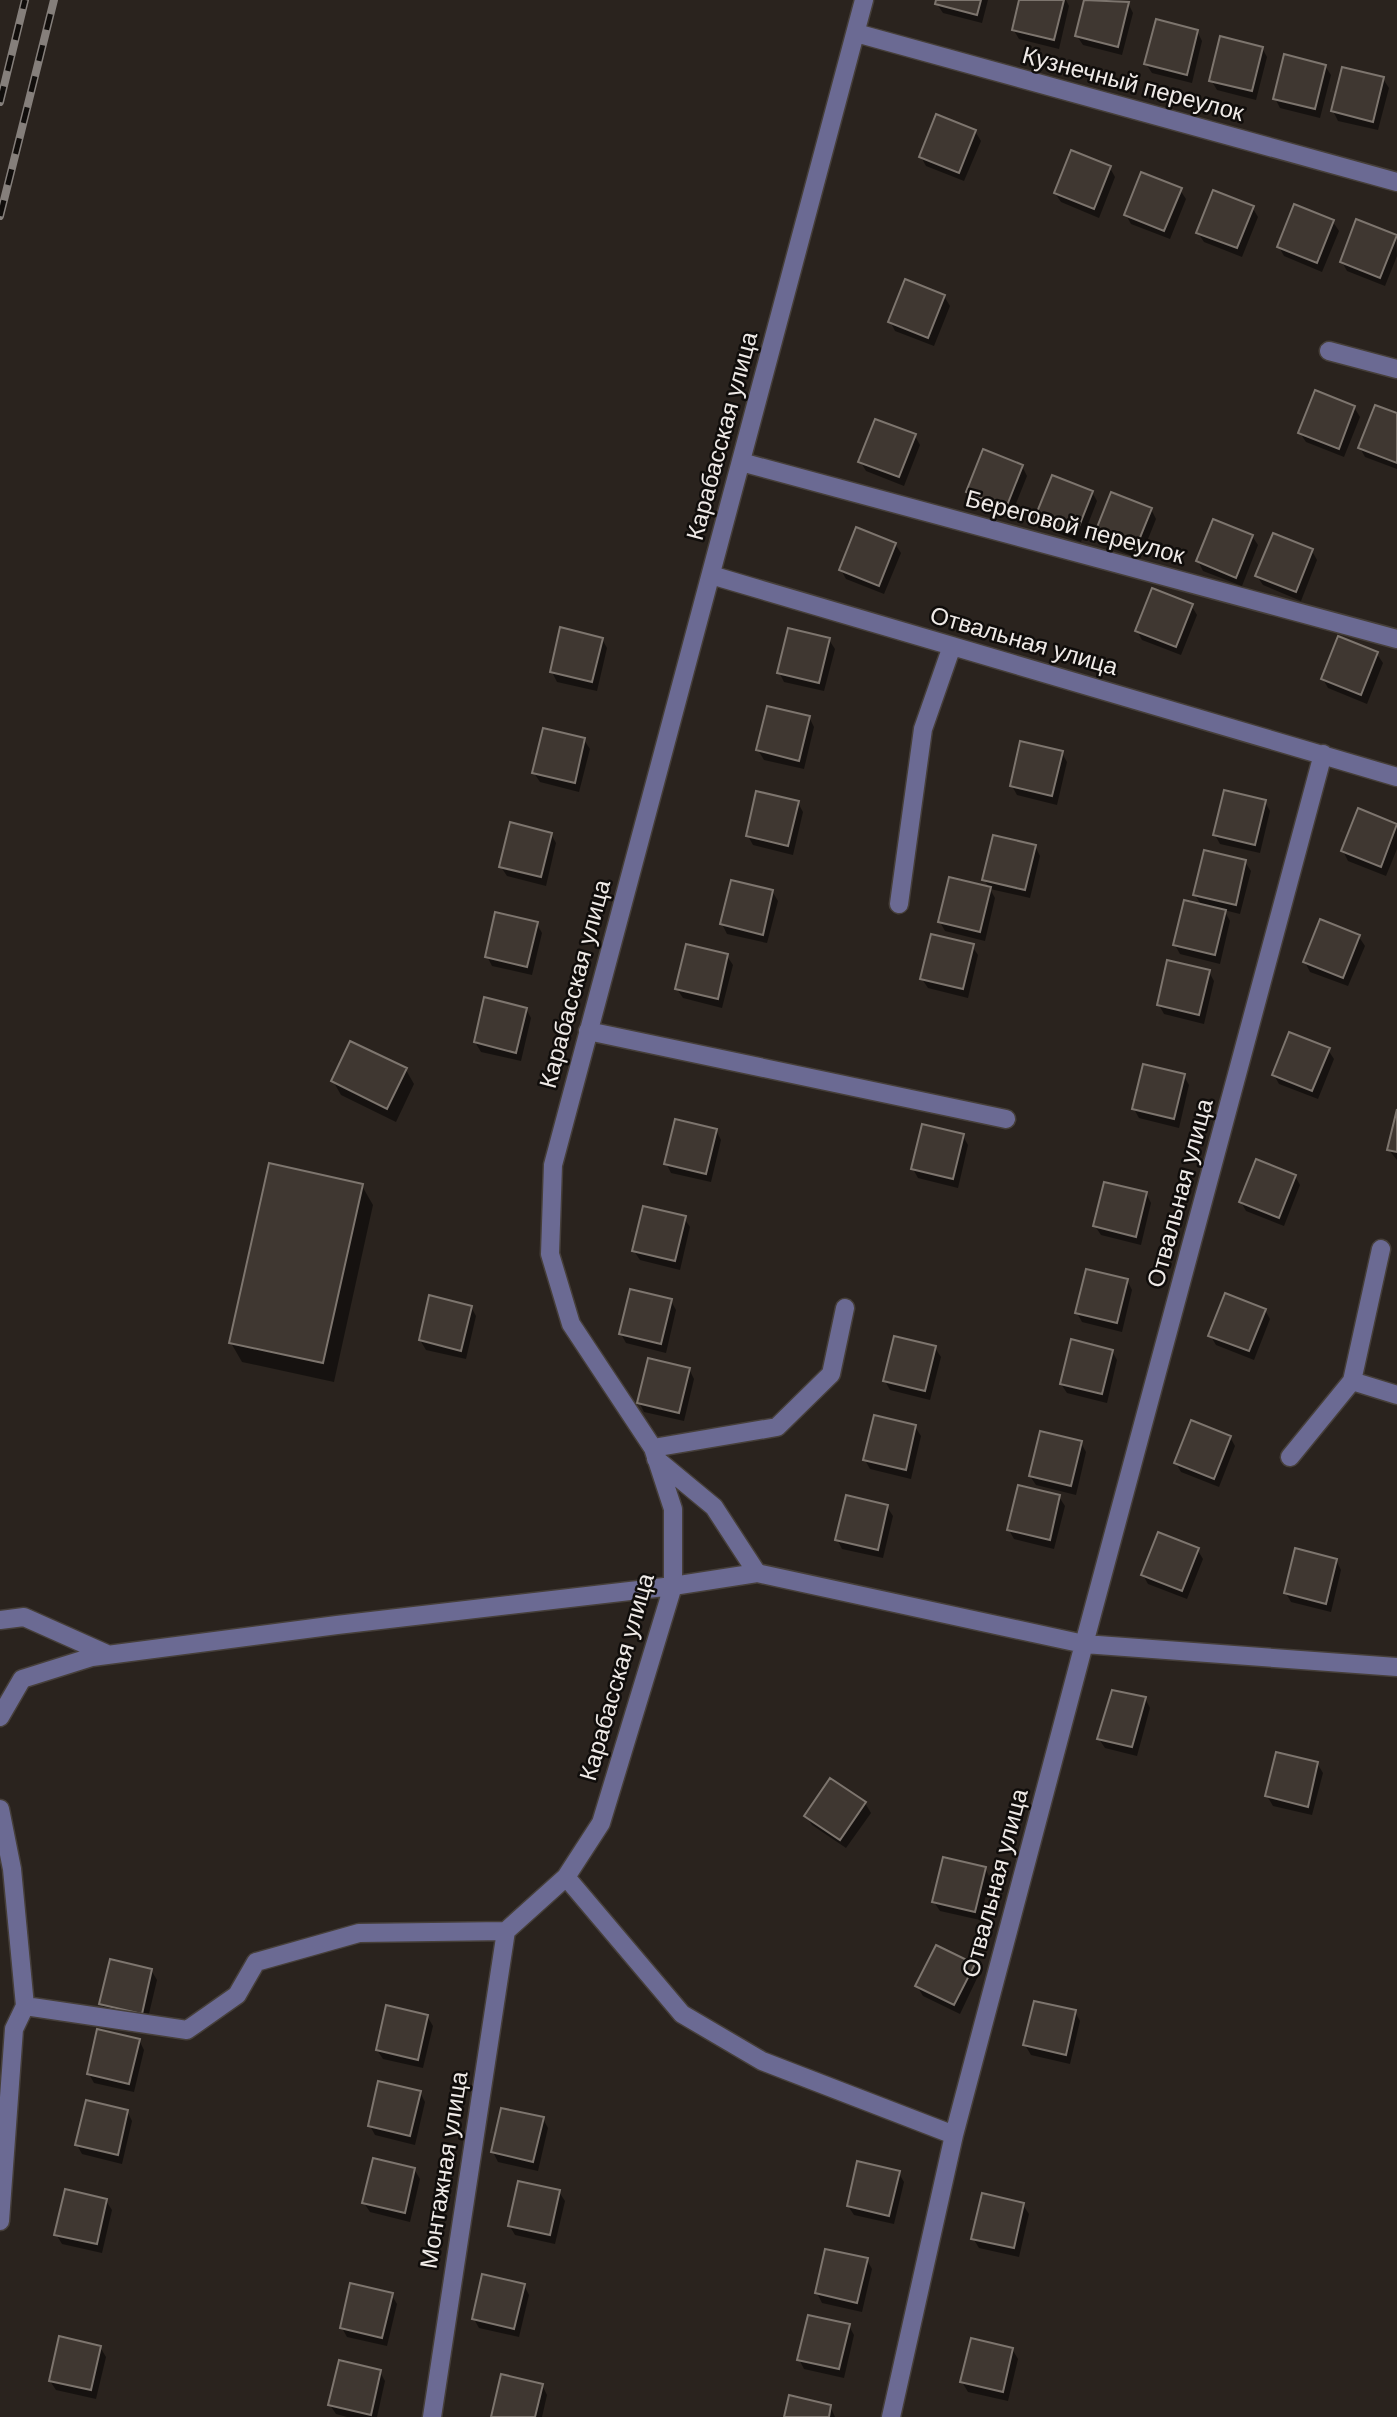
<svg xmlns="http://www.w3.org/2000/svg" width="1397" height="2417" font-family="Helvetica,sans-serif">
<rect width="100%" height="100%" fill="#2a231e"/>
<path fill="#0007" d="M938,0H988L982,23L943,13L937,4Z
M1021,0H1066L1069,6L1059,49L1019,39L1013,29Z
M1086,0H1114L1128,3L1133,13L1122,55L1083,45L1077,36Z
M1197,31L1202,41L1192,83L1152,73L1146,64Z
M1262,48L1267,57L1256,100L1217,90L1211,80Z
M1325,66L1331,75L1320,118L1280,108L1275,98Z
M1383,79L1389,88L1378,130L1338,121L1333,111Z
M975,131L981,141L964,181L926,166L921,157Z
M1110,168L1115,177L1099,218L1061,202L1055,193Z
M1180,190L1186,199L1170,239L1131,224L1126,215Z
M1252,207L1258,217L1242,257L1204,242L1198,233Z
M1333,222L1339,231L1322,272L1284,256L1279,247Z
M1396,236L1397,256L1385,286L1347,271L1342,262Z
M944,296L950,306L934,346L895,331L890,321Z
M1354,407L1360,417L1344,457L1306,442L1300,433Z
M1397,415V469L1365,457L1360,448Z
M915,436L920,445L904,486L866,471L860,461Z
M1022,466L1027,476L1011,516L973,501L967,492Z
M1092,492L1097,501L1081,542L1042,527L1037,517Z
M1151,509L1156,519L1140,559L1101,544L1096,534Z
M1252,536L1258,545L1242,586L1203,571L1198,561Z
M895,544L901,553L884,594L846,579L841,570Z
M1312,551L1317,560L1301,601L1263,585L1257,576Z
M1191,605L1197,615L1181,655L1142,640L1137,631Z
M602,639L607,648L597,691L557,682L552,672Z
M829,640L835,649L824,691L784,682L779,672Z
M1377,654L1383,663L1367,704L1328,688L1323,679Z
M809,717L814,727L804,769L764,760L758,750Z
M584,740L590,749L579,792L540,782L534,773Z
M1062,753L1067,762L1057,805L1017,795L1012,786Z
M1265,802L1270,811L1260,853L1220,844L1215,835Z
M798,803L803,812L793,855L753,845L748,836Z
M1359,811L1397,826V849L1386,876L1348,861L1343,851Z
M551,834L556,843L546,886L507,876L501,867Z
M1035,846L1040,856L1030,898L990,889L995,898L985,941L945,931L940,922L990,889L984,879Z
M1245,862L1251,871L1240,914L1224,910L1230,921L1220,964L1180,954L1175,945L1202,906L1195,895Z
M772,891L778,901L767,943L727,934L722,924Z
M537,924L542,933L532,975L492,966L487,956Z
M1359,937L1365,946L1348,986L1310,972L1305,962Z
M972,946L978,955L968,998L928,988L922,979Z
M727,956L733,965L722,1008L683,998L677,989Z
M1209,972L1214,981L1204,1024L1164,1014L1159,1005Z
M526,1009L531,1018L521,1061L481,1052L475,1042Z
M1328,1050L1334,1059L1318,1099L1279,1084L1274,1075Z
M406,1070L414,1084L396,1122L341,1095L333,1081Z
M1184,1076L1189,1085L1179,1128L1139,1118L1134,1109Z
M1397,1117V1160L1389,1150Z
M716,1130L721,1140L711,1182L671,1173L666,1163Z
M963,1136L968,1145L958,1188L918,1178L913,1169Z
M1295,1176L1300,1185L1284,1226L1246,1211L1241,1202Z
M362,1186L373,1205L334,1382L242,1362L231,1343Z
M1146,1193L1151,1203L1141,1245L1101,1235L1095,1226Z
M684,1218L690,1227L680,1270L640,1260L634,1251Z
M1127,1280L1132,1290L1122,1332L1082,1322L1077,1313Z
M671,1301L676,1310L666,1353L626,1343L621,1334Z
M471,1307L476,1316L466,1359L426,1350L420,1340Z
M1265,1310L1270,1319L1254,1360L1216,1345L1210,1335Z
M935,1348L941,1357L930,1400L890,1390L885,1381Z
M1112,1351L1117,1360L1107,1403L1067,1393L1061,1384Z
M689,1369L694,1379L684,1421L644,1412L639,1402Z
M915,1427L921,1436L911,1479L870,1469L865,1460Z
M1230,1437L1235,1446L1219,1487L1181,1472L1176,1463Z
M1081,1443L1086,1452L1076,1495L1036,1485L1030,1476Z
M1059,1497L1065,1506L1054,1549L1014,1539L1009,1530Z
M887,1507L893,1516L883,1558L842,1549L837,1539Z
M1197,1549L1203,1559L1187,1599L1148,1584L1143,1575Z
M1336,1560L1341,1570L1331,1612L1291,1602L1286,1593Z
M1145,1698L1150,1708L1137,1756L1105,1748L1099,1739Z
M1317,1763L1323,1773L1312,1815L1273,1806L1267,1796Z
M831,1780L865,1803L871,1813L846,1848L812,1825L806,1816Z
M985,1868L990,1878L980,1920L940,1911L934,1902Z
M974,1965L979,1974L960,2014L923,1996L917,1986Z
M151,1970L157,1980L147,2022L107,2013L101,2003Z
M1075,2012L1080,2021L1070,2064L1031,2055L1025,2045Z
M427,2016L433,2026L423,2068L383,2059L377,2050Z
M139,2040L144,2050L134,2092L94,2083L89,2074Z
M420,2092L425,2102L415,2145L375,2135L370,2126Z
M127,2111L132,2121L122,2164L82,2154L77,2145Z
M543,2119L548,2128L538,2171L498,2162L493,2152Z
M414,2169L420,2179L410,2222L370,2212L364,2203Z
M898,2172L904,2182L894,2224L854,2215L848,2206Z
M559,2192L565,2201L555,2244L515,2235L509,2225Z
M106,2201L112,2210L102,2253L62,2244L56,2234Z
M1023,2205L1029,2214L1019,2257L979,2248L973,2238Z
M867,2260L872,2269L862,2312L822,2303L817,2293Z
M524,2285L529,2295L519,2337L479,2328L474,2319Z
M391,2294L397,2304L387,2346L347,2337L342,2328Z
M849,2326L854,2335L844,2378L804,2369L799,2359Z
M100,2347L106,2357L96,2399L56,2390L50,2381Z
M1012,2349L1018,2359L1008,2401L968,2392L962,2382Z
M380,2372L385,2381L377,2417H347L336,2414L330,2405Z
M542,2385L547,2395L542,2417H492Z
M830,2406L835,2417H786Z"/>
<path fill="#3f3731" stroke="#7d756e" stroke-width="2" d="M936,0H981L977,15L935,4Z
M1019,0H1064L1054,40L1012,30Z
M1084,0L1129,2L1118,47L1075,36Z
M1156,19L1198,30L1187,75L1144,64Z
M1220,36L1263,47L1252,91L1209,81Z
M1284,54L1326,65L1315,109L1273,99Z
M1342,67L1384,77L1373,122L1331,111Z
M936,114L976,130L959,173L919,157Z
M1071,150L1111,166L1094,209L1054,193Z
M1141,172L1182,188L1164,231L1124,215Z
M1213,190L1254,206L1237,248L1196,233Z
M1294,204L1334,220L1317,263L1277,247Z
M1356,219L1397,235L1380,278L1340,262Z
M905,279L945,295L928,338L888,322Z
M1315,390L1355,406L1339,449L1298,433Z
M1375,405L1397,413V463L1358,448Z
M875,419L916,434L899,477L858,462Z
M983,449L1023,465L1006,508L966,492Z
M1052,475L1093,491L1076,534L1035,517Z
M1111,492L1152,508L1135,550L1094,535Z
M1213,519L1253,535L1236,578L1196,561Z
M856,527L896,543L879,586L839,570Z
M1273,533L1313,549L1296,592L1255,576Z
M1152,588L1193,604L1176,647L1135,631Z
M560,627L603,638L592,682L550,672Z
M788,628L830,638L819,683L777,673Z
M1338,636L1378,652L1361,695L1321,679Z
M767,706L810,716L799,761L756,750Z
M543,728L585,738L575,783L532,773Z
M1020,741L1063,751L1052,796L1010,786Z
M1224,790L1266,800L1255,845L1213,835Z
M756,791L799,801L788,846L746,836Z
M1358,808L1397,824L1381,867L1341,851Z
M510,822L552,833L541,877L499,867Z
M993,835L1036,845L1025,890L982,880Z
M1204,850L1246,860L1236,905L1193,895Z
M949,877L991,887L980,932L938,922Z
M731,880L773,890L763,935L720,924Z
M1184,900L1226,910L1215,955L1173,945Z
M495,912L538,922L527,967L485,957Z
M1320,919L1360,935L1343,978L1303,962Z
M931,934L974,944L963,989L920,979Z
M686,944L728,954L718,999L675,989Z
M1167,960L1210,970L1199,1015L1157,1005Z
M484,997L527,1008L516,1053L474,1042Z
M1289,1032L1330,1048L1312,1091L1272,1075Z
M350,1041L407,1068L387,1109L331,1081Z
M1143,1064L1185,1074L1174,1119L1132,1109Z
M1397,1109V1152L1387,1150Z
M675,1119L717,1129L706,1174L664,1164Z
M922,1124L964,1134L953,1179L911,1169Z
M1256,1159L1296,1175L1279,1218L1239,1202Z
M269,1163L363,1184L323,1363L229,1343Z
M1104,1182L1147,1192L1136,1237L1093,1226Z
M643,1206L686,1216L675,1261L632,1251Z
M1086,1269L1128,1279L1117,1323L1075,1313Z
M630,1289L672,1299L661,1344L619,1334Z
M1225,1293L1266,1309L1249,1351L1208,1336Z
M429,1295L472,1306L461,1351L419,1340Z
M894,1336L936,1346L925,1391L883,1381Z
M1071,1339L1113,1350L1102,1394L1060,1384Z
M648,1358L690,1368L679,1413L637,1403Z
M874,1415L916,1425L906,1470L863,1460Z
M1191,1420L1231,1436L1214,1479L1174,1463Z
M1040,1431L1082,1441L1071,1486L1029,1476Z
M1018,1485L1060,1495L1050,1540L1007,1530Z
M846,1495L888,1505L878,1550L835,1540Z
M1158,1532L1199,1548L1182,1591L1141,1575Z
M1295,1548L1337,1559L1326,1604L1284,1593Z
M1112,1690L1146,1697L1132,1747L1097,1739Z
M1276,1752L1318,1762L1308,1807L1265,1796Z
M830,1778L866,1802L840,1840L804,1816Z
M943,1857L986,1867L975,1912L932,1902Z
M936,1945L975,1964L954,2005L915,1986Z
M110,1959L152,1969L142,2014L99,2004Z
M1034,2001L1076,2010L1066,2055L1023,2045Z
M386,2005L428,2015L418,2060L376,2050Z
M97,2029L140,2039L129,2084L87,2074Z
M378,2081L421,2091L410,2136L368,2126Z
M86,2100L128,2110L118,2155L75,2145Z
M501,2108L544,2117L533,2162L491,2152Z
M373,2158L415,2168L405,2213L362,2203Z
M857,2161L900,2171L889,2216L847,2206Z
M518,2181L560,2190L550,2235L508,2226Z
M65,2189L107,2199L97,2244L54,2235Z
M982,2193L1024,2203L1014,2248L971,2239Z
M825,2249L868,2258L857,2303L815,2293Z
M482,2274L525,2284L514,2329L472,2319Z
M350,2283L393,2293L382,2338L340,2328Z
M808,2315L850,2324L839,2369L797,2360Z
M59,2336L101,2346L91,2390L49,2381Z
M971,2338L1013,2348L1003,2392L960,2382Z
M339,2360L381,2370L371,2415L328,2405Z
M501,2374L543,2384L535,2417H491Z
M789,2395L831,2405L829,2417H784Z"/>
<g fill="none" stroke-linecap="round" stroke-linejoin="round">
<defs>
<path id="minor" d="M856,33L1397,182
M1329,351L1397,369
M741,462L1397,639
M711,575L1397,777
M1323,754L1084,1644L1397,1667
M899,904L923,729L952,646
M588,1031L1006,1119
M1352,1381L1397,1395
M653,1448L777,1427L831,1374L845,1308
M1290,1457L1352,1381L1381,1249
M656,1459L714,1507L757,1573
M0,1620L24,1617L107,1654
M0,1717L22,1679L92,1657L337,1625L673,1586L757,1573L1084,1644L954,2135
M0,1809L12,1869L25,2006L14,2029L0,2221
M566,1877L682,2014L762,2061L954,2135L891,2417
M506,1931L566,1877L601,1823L673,1586V1509L653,1448L571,1324L550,1254L553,1165L864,0
M25,2006L187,2030L237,1995L256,1962L359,1933L506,1931
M432,2417L506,1931"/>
</defs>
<use href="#minor" stroke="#463f3a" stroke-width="21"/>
<use href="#minor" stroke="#6b6a93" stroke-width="18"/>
<defs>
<path id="rail" d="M0,102L25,0
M0,216L54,0"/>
</defs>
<use href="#rail" stroke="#857f7b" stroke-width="8"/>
<use href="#rail" stroke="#100d0b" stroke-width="5" stroke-dasharray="16" stroke-linecap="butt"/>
</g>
<g text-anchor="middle" stroke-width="5" stroke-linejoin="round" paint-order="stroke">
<g font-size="24" fill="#efeae7" stroke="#100d0b">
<text transform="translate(1133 84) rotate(15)" y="8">Кузнечный переулок</text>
<text transform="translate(722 436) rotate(-75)" y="8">Карабасская улица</text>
<text transform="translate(1075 527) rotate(15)" y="8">Береговой переулок</text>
<text transform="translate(1024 641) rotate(16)" y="8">Отвальная улица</text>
<text transform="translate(575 984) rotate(-75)" y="8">Карабасская улица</text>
<text transform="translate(1180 1193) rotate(-75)" y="8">Отвальная улица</text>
<text transform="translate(617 1677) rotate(-74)" y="8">Карабасская улица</text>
<text transform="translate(995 1883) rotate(-75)" y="8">Отвальная улица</text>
<text transform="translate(444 2170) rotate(-81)" y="8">Монтажная улица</text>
</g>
</g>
</svg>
